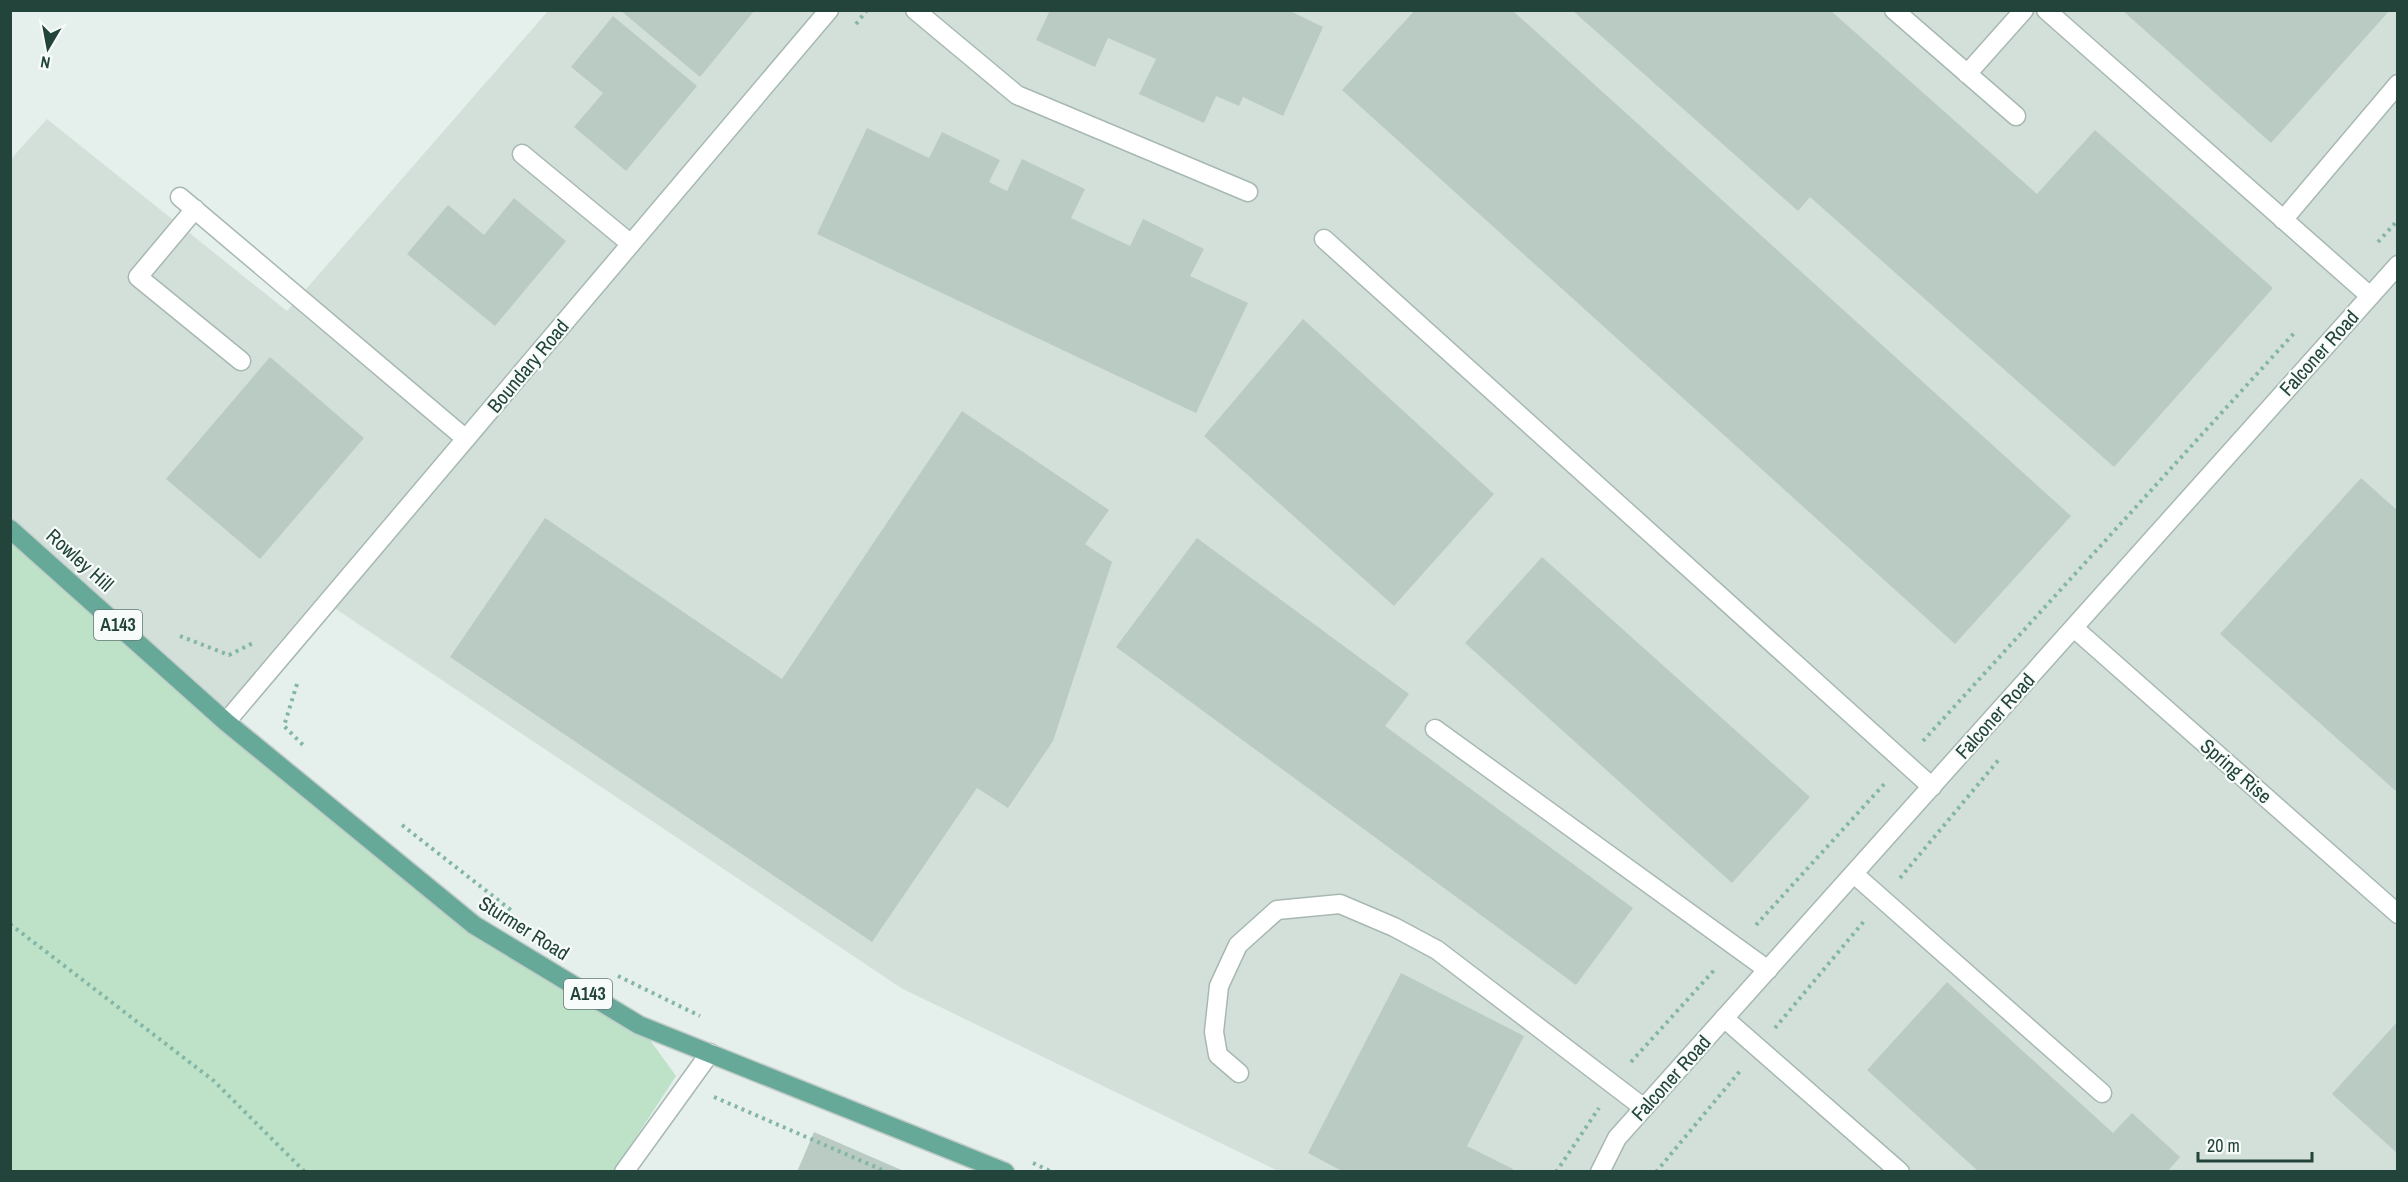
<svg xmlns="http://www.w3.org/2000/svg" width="2408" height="1182" font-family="'Archivo Narrow',sans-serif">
<rect width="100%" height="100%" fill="#e5efeb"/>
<path fill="#d3e0da" d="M548,11H2397V1171H1278L901,988L327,603L226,722L11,529L10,160L47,119L287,311Z"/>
<path fill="#bde2c7" d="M10,529L474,925L639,1025L676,1076L614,1171H11Z"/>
<path fill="#bacbc4" d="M620,10H755L700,77Z
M1050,10H1288L1323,27L1283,116L1243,97L1239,106L1216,96L1204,123L1139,94L1156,59L1108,38L1095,67L1036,40Z
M1415,10H1512L2071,516L1955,644L1342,90Z
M1572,10H1830L2037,194L2095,130L2273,288L2114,467L1810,197L1798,211Z
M2122,10H2390L2271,143Z
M613,16L697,86L626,171L574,127L603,93L571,67Z
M867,128L929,158L942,132L1000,160L989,182L1007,191L1022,159L1085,189L1071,218L1130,246L1143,219L1204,249L1190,276L1248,303L1196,413L817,234Z
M514,198L566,241L495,326L407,254L448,205L484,235Z
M1303,319L1494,494L1394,606L1204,436Z
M270,357L364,438L260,559L166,479Z
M962,411L1109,510L1085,544L1112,562L1053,741L1008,808L977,788L872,942L450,657L545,518L782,679Z
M2361,478L2398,511V793L2220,634Z
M1197,538L1409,694L1385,726L1633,908L1576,985L1116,647Z
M1542,557L1810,797L1732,883L1465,643Z
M1401,973L1524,1036L1467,1146L1513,1169L1512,1172H1344L1308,1153Z
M1947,982L2113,1133L2132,1113L2180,1157L2167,1172H1979L1867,1070Z
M2398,1021V1154L2332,1094Z
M814,1132L906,1172H797Z"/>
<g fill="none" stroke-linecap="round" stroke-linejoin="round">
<defs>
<path id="lane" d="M915,10L1017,95L1248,192
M1894,10L2016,116
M2046,10L2370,296
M1967,74L2024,10
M522,154L631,244
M180,197L466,439
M195,209L138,277L241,361
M2283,220L2398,84
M1324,239L1932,787
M2074,628L2398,914
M226,722L829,10
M1435,729L1768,970
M1854,874L2102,1093
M1724,1018L1900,1172
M1239,1073L1218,1055L1214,1032L1219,986L1238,945L1277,910L1340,904L1394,927L1437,950L1644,1108
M624,1172L710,1053"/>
<path id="street" d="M1600,1172L1617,1138L2398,265"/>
<path id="primary" d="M10,529L226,722L474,925L639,1025L1005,1172"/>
</defs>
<use href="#lane" stroke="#a7b8b3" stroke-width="21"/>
<use href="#street" stroke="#a7b8b3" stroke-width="21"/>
<use href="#primary" stroke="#c1cbc8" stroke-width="21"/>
<path stroke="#83b6a7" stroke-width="4" stroke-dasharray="3 4.5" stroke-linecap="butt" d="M856,24L867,10
M2378,242L2398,220
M180,636L229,655L255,642
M297,684L284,726L303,745
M1923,741L2296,331
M402,825L512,911
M1900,878L2001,757
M10,924L214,1081L305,1172
M1756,925L1886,782
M618,976L700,1016
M1775,1028L1865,920
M1631,1062L1716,968
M714,1097L887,1172
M1033,1163L1052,1172
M1556,1172L1599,1108
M1656,1172L1740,1071"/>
<use href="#lane" stroke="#fff" stroke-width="18"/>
<use href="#street" stroke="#fff" stroke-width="18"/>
<use href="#primary" stroke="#66a999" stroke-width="18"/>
</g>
<g text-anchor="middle" stroke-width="4.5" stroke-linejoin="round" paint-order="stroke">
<g fill="#f7fbf9" stroke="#627b74" stroke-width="1.5">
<rect x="94" y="610" width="48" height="30" rx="4.5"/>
<rect x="564" y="979" width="48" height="30" rx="4.5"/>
</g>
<g font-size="18" font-weight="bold" fill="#22443b">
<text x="118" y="631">A143</text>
<text x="588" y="1000">A143</text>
</g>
<g font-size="20" fill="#22443b" stroke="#f7fbf9">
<text transform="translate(2319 353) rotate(-48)" y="7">Falconer Road</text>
<text transform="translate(528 366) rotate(-50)" y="7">Boundary Road</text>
<text transform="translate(80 560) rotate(42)" y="7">Rowley Hill</text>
<text transform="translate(1995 716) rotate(-48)" y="7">Falconer Road</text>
<text transform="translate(2236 771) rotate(41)" y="7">Spring Rise</text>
<text transform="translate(524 928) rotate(32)" y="7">Sturmer Road</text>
<text transform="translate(1671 1078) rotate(-48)" y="7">Falconer Road</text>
</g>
</g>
<rect width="2408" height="1182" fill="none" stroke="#22443b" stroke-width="24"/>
<g transform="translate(48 48) rotate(190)" stroke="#f7fbf9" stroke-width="4.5" paint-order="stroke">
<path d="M0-4.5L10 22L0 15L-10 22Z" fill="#22443b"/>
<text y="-9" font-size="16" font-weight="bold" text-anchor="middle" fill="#22443b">N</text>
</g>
<path d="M2198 1152v9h114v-9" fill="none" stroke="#22443b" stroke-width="3"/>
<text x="2207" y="1152" font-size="18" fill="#22443b" stroke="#f7fbf9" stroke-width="4.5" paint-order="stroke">20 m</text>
</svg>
